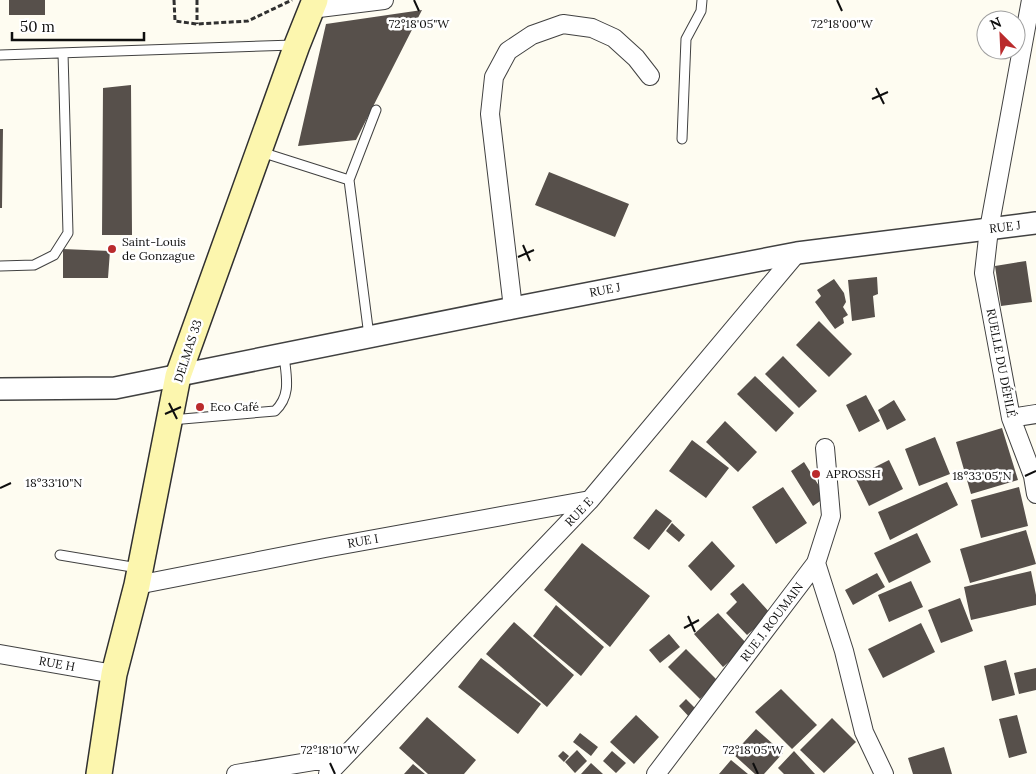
<svg xmlns="http://www.w3.org/2000/svg" width="1036" height="774" font-family="Lora,serif">
<rect width="100%" height="100%" fill="#fefcf1"/>
<path fill="#57504b" d="M9,0H45V15H9Z
M422,10L356,140L298,146L326,24Z
M131,85L132,235H102L103,88Z
M0,129H3L2,208H0Z
M549,172L629,204L615,237L535,205Z
M63,249L110,251L108,278H63Z
M1026,261L1032,302L1001,306L995,266Z
M877,277L878,294L873,296L875,317L852,321L848,280Z
M834,279L844,293L846,302L843,307L848,315L843,318L844,323L835,329L815,302L821,296L817,290Z
M819,321L852,354L829,377L796,345Z
M783,356L817,391L799,408L765,374Z
M755,376L794,413L776,432L737,394Z
M866,395L880,421L859,432L846,405Z
M894,400L906,420L887,430L878,410Z
M725,421L757,452L738,472L706,442Z
M1002,428L1018,480L971,494L956,442Z
M935,437L950,474L919,486L905,449Z
M692,440L729,468L706,498L669,471Z
M889,460L903,489L869,506L855,477Z
M804,462L826,497L813,506L791,471Z
M947,482L958,505L890,540L878,512Z
M783,487L807,523L776,544L752,507Z
M1019,487L1028,526L981,538L971,500Z
M656,509L672,521L649,550L633,538Z
M672,523L685,535L679,542L666,531Z
M1026,530L1036,564L970,583L960,549Z
M917,533L931,562L889,583L874,553Z
M712,541L735,566L711,591L688,566Z
M582,543L650,596L610,647L544,590Z
M1031,571L1036,595V605L971,620L964,587Z
M877,573L885,587L853,605L845,590Z
M911,581L923,607L889,622L878,595Z
M743,583L771,614L747,635L726,613L737,602L730,594Z
M960,598L973,631L941,643L928,610Z
M556,605L604,647L581,676L533,636Z
M718,613L748,645L723,667L694,634Z
M514,622L574,675L547,707L486,654Z
M921,623L935,652L883,678L868,649Z
M669,634L680,647L660,663L649,650Z
M686,649L718,681L700,699L668,667Z
M481,658L541,704L518,734L458,687Z
M1006,660L1015,695L992,701L984,666Z
M1036,668V690L1019,694L1014,673Z
M781,689L817,725L792,749L755,712Z
M686,699L700,713L692,720L679,706Z
M636,715L659,737L634,764L610,742Z
M1017,715L1027,753L1009,758L999,719Z
M427,717L476,760L464,774H428L399,748Z
M832,718L856,742L824,773L800,750Z
M756,729L783,753L764,774H755L733,754Z
M580,733L598,747L591,756L573,742Z
M944,747L952,774H913L908,758Z
M577,750L587,761L575,773L565,762Z
M563,751L569,756L564,762L558,756Z
M612,751L626,763L616,773L603,761Z
M794,751L815,774H784L778,768Z
M731,760L748,774H719Z
M591,763L603,774H581Z
M413,764L425,774H404Z"/>
<g fill="none" stroke-linecap="round" stroke-linejoin="round">
<defs>
<path id="service" d="M0,55L294,45
M682,139L686,39L701,11L702,0
M261,152L349,180L369,336
M349,180L376,110
M0,266L34,265L54,255L68,233L63,53
M171,420L275,411C292,395 286,376 284,355
M60,555L138,568"/>
<path id="minor" d="M1031,0L989,229L984,273L1011,418L1033,476L1036,494
M311,9L384,0
M513,308L490,114L494,77L508,51L532,35L563,24L592,28L614,38L636,58L650,76
M1011,418L1036,414
M816,563L844,651L864,732L884,774
M137,585L325,548L590,500
M0,654L114,674
M236,774L344,756
M328,774L590,500L797,253
M656,774L816,563L831,516L825,448"/>
<path id="tertiary" d="M0,389L115,388L513,308L797,253L1036,223"/>
<path id="secondary" d="M99,774L114,674L137,585L178,376L297,45L315,0"/>
</defs>
<use href="#service" stroke="#414141" stroke-width="11"/>
<use href="#minor" stroke="#414141" stroke-width="20"/>
<use href="#tertiary" stroke="#414141" stroke-width="24"/>
<use href="#secondary" stroke="#303030" stroke-width="28"/>
<path stroke="#303030" stroke-width="3" stroke-dasharray="5 2.5" stroke-linecap="butt" d="M174,0L175,21L197,24L248,21L292,0
M197,0V24"/>
<use href="#service" stroke="#fff" stroke-width="9"/>
<use href="#minor" stroke="#fff" stroke-width="18"/>
<use href="#tertiary" stroke="#fff" stroke-width="21"/>
<use href="#secondary" stroke="#fcf6ae" stroke-width="25"/>
</g>
<path fill="none" stroke="#0e0e0e" stroke-width="2" d="M414,0L419,11M837,0L842,11M876,88L884,104M872,99L888,92M523,245L530,261M518,257L534,250M169,403L177,419M165,414L181,407M1025,476L1036,471M0,488L11,483M688,616L695,632M684,628L699,620M330,763L335,774M753,763L758,774"/>
<g fill="#ba2b2c" stroke="#fff" stroke-width="2">
<circle cx="112" cy="249" r="5"/>
<circle cx="200" cy="407" r="5"/>
<circle cx="816" cy="474" r="5"/>
</g>
<g text-anchor="middle" stroke-width="5" stroke-linejoin="round" paint-order="stroke">
<g font-size="12" fill="#0e0e0e" stroke="#fff">
<text transform="translate(1005 227) rotate(-7)" y="4">RUE J</text>
<text transform="translate(605 290) rotate(-11)" y="4">RUE J</text>
<text transform="translate(188 351) rotate(-72)" y="4">DELMAS 33</text>
<text transform="translate(1001 363) rotate(79)" y="4">RUELLE DU DÉFILÉ</text>
<text transform="translate(579 512) rotate(-47)" y="4">RUE E</text>
<text transform="translate(363 541) rotate(-10)" y="4">RUE I</text>
<text transform="translate(772 622) rotate(-53)" y="4">RUE J. ROUMAIN</text>
<text transform="translate(57 664) rotate(10)" y="4">RUE H</text>
</g>
<g font-size="12" fill="#0e0e0e" stroke="#fff" text-anchor="start">
<text x="122" y="246">Saint-Louis<tspan x="122" dy="14">de Gonzague</tspan></text>
<text x="210" y="411">Eco Café</text>
<text x="826" y="478">APROSSH</text>
</g>
</g>
<g font-size="12" text-anchor="middle" fill="#0e0e0e" stroke="#fff" stroke-width="5" stroke-linejoin="round" paint-order="stroke">
<text x="419" y="28">72°18'05"W</text>
<text x="842" y="28">72°18'00"W</text>
<text x="982" y="480">18°33'05"N</text>
<text x="54" y="487">18°33'10"N</text>
<text x="330" y="754">72°18'10"W</text>
<text x="753" y="754">72°18'05"W</text>
</g>
<g transform="translate(1001 35) rotate(336)"><circle r="24" fill="#ffffff" stroke="#9f9f9f"/>
<path d="M0-4L9 19L0 12L-9 19Z" fill="#ba2b2c"/>
<text y="-8" font-size="14" font-weight="bold" text-anchor="middle" fill="#0e0e0e">N</text>
</g>
<path d="M12 32v8h132v-8" fill="none" stroke="#0e0e0e" stroke-width="2.5"/>
<text x="20" y="32" font-size="15" fill="#0e0e0e" stroke="#ffffff" stroke-width="4" paint-order="stroke">50 m</text>
</svg>
